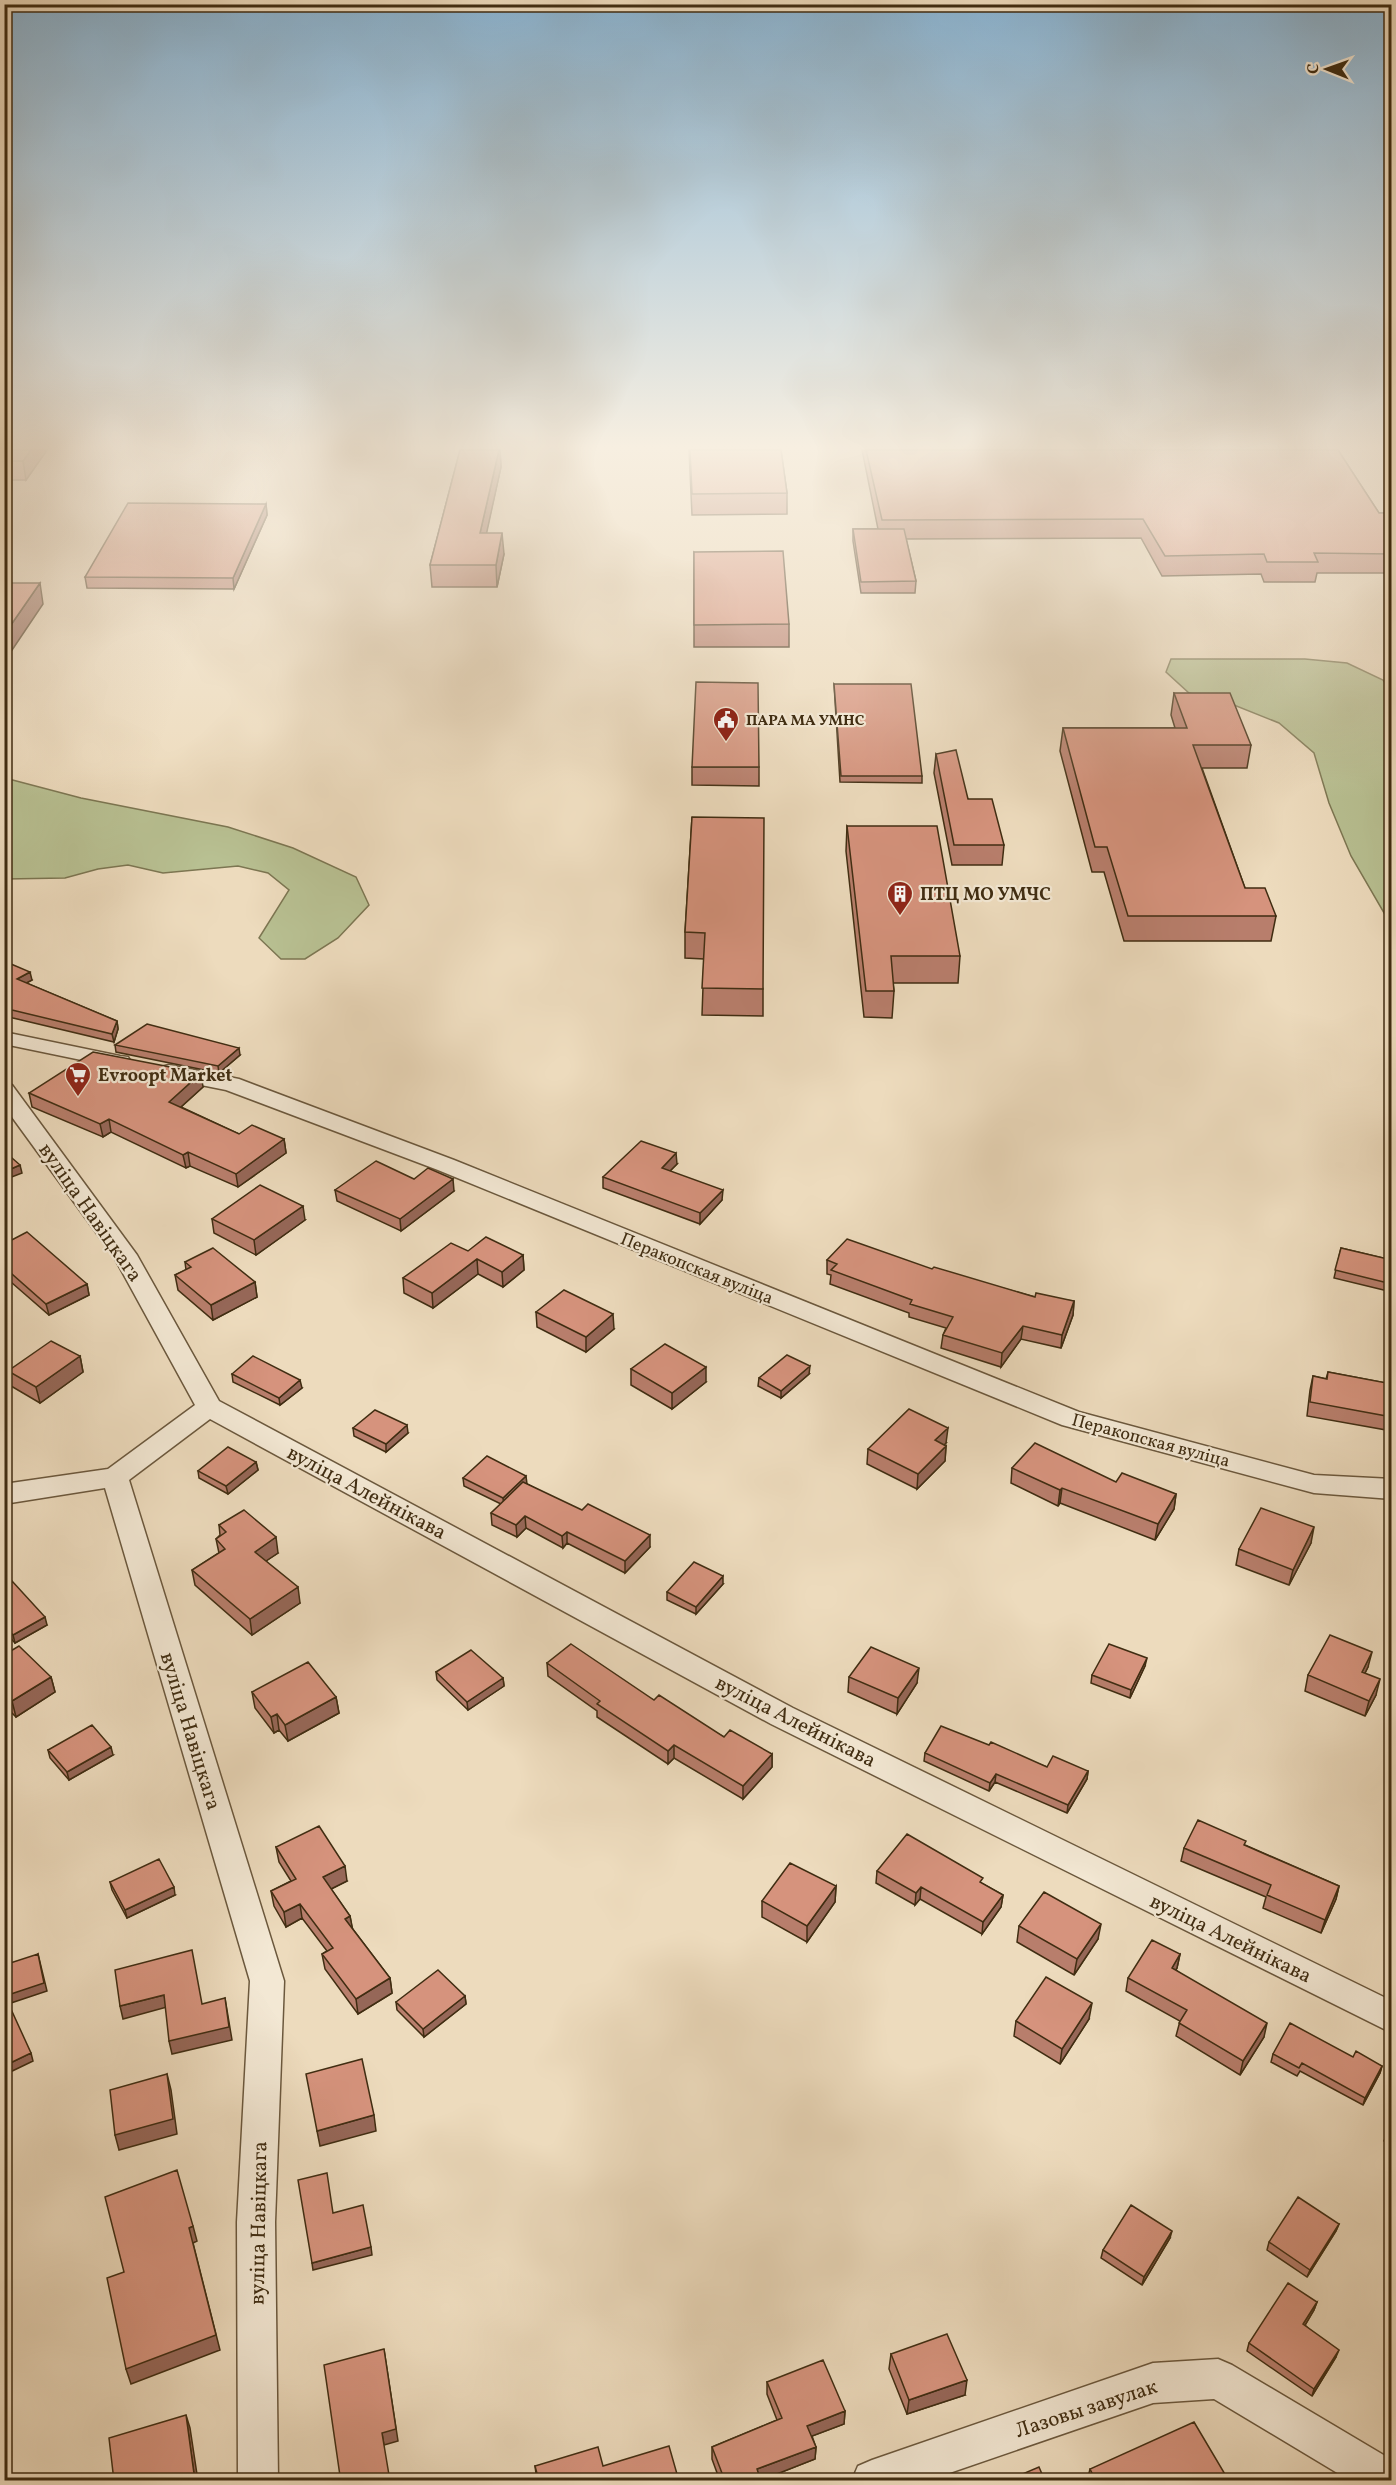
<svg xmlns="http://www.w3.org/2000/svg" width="1396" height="2485" font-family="Vollkorn,serif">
<rect width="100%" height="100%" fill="#eddbbd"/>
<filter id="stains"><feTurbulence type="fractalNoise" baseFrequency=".00333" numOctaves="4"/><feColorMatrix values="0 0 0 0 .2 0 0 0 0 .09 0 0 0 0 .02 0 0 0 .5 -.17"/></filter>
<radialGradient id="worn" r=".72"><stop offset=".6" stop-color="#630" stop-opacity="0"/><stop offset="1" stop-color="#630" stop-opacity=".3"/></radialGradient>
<path fill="#b8c092" stroke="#7c7652" stroke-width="1.5" d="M1171,659H1305L1347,663L1383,680L1392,693L1391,925L1351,856L1329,803L1314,753L1279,723L1229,703L1189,693L1166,672Z
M5,778L81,798L228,827L293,848L356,877L369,905L338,938L305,959H281L259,938L289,890L268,873L238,866L163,873L128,865L98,869L65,878L5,879Z"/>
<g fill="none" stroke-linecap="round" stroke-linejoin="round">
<defs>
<path id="street" d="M4,1032L120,1056L128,1057L131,1062L128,1067L120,1068L4,1044Z
M169,1065L239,1079L454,1160L1079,1412L1314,1475L1392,1479V1499L1314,1493L1062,1425L438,1170L226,1090L161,1077L158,1072L161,1067Z
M4,1084L12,1085L137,1255L219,1401L793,1708L1392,2001V2033L771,1724L210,1419L129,1480L284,1981L275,2222L278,2480H238L237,2222L250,1981L105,1488L4,1504V1484L108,1469L195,1405L114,1257L4,1106Z
M1218,2359L1232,2365L1392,2460V2480H1349L1214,2399L1153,2403L929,2480H852L858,2466L872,2460L1153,2363Z"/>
</defs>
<use href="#street" stroke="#6b583d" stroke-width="3"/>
<use href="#street" fill="#f3e8d4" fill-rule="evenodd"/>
</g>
<path fill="#b87e6c" stroke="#402d12" stroke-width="1.5" d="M4,450H47L26,480H4Z
M460,450H500L501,467L486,533L504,554L497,587H432L430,565Z
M689,450H781L787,493V514L692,515Z
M862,450H1338L1379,513H1392V573H1317L1315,582H1264L1261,574L1162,576L1141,538L906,539L916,581L915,593H861L853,541V529H878Z
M266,504L267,515L234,589L87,588L85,577Z
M694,552L789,624V647H694Z
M834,684L922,776V783L840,782Z
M1174,693L1251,745L1247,768H1202L1245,888L1276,916L1271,941H1124L1104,872H1092L1060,751L1063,728H1175L1171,715Z
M936,754L968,799L1004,845L1002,865H952L934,773Z
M692,767H759V786L692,785Z
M692,817L763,989V1016L702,1015L704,959L685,958V932Z
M847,826L960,956L958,983H893L894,991L892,1018L864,1017L846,851Z
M4,961L32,980L26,983L117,1021L118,1029L114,1042L13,1018L4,1015Z
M115,1045L240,1055L219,1073L116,1052Z
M203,1087L181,1107L239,1134L284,1139L286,1153L238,1187L190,1166L186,1168L111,1132L103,1137L32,1107L29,1093Z
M677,1164L670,1171L722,1200L700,1224L603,1188V1177Z
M414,1179L454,1191L401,1231L337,1201L335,1190Z
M212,1219L305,1220L256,1255L214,1233Z
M4,1244L87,1284L89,1295L49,1315L4,1276Z
M1341,1248L1392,1260V1292L1334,1278Z
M468,1251L523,1255L524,1270L503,1287L478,1274L433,1308L404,1293L403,1278Z
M827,1260L932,1269L1035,1297L1074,1301L1073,1315L1061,1348L1021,1339L1001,1367L941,1348L943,1335L946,1328L909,1317V1313L830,1284L831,1275L827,1274Z
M185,1262L255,1282L257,1297L213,1320L178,1290L175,1275L186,1270Z
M536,1312L614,1329L586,1352L537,1327Z
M80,1356L83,1372L40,1403L11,1386L8,1371Z
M631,1369L706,1382L672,1409L631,1385Z
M1328,1372L1392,1384V1431L1307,1416L1310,1390L1313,1376L1326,1379Z
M232,1374L302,1388L280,1405L233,1382Z
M809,1374L781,1398L758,1386L759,1378Z
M353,1428L408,1433L386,1452L354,1436Z
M946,1443L944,1445L946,1446L945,1461L917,1489L867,1464L868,1449Z
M256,1462L258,1470L228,1494L199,1478L198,1471Z
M1012,1468L1116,1482L1176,1494L1174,1509L1155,1540L1060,1503L1058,1506L1011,1483Z
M463,1478L527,1484L650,1547L625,1573L567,1543L563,1548L526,1528L517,1537L492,1525L491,1513L501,1504L464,1486Z
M219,1525L278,1553L266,1561L300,1603L252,1635L195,1585L192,1570L219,1553L216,1539L220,1535Z
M1311,1543L1289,1585L1236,1565L1239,1549Z
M723,1584L696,1614L667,1600V1592Z
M4,1586L47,1625L15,1643L4,1631Z
M4,1655L51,1677L55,1692L16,1717L4,1705Z
M547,1663L654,1700L724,1737L772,1754V1767L743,1799L674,1758L668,1764L597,1717V1711L548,1676Z
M1145,1666L1130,1698L1091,1683L1092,1675Z
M1368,1667L1365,1673L1376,1695L1365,1716L1305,1691L1308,1675Z
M436,1672L503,1678L504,1686L468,1710L437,1680Z
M849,1677L917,1683L897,1714L848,1692Z
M252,1692L336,1697L339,1713L288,1741L279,1730L274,1733L255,1708Z
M989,1745L1047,1767L1088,1771L1087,1779L1067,1813L995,1782L989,1791L924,1761L925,1753Z
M48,1750L113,1755L69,1780L50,1758Z
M1245,1845L1339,1886L1336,1899L1321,1933L1263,1908L1266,1897L1181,1861L1184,1848Z
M276,1847L347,1881L331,1889L350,1916L352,1928L390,1978L392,1993L358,2014L325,1969L322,1954L327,1951L302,1918L286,1927L274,1906L271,1891L291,1881L279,1862Z
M877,1871L983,1884L1003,1895L1001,1907L982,1934L920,1899L915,1905L876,1883Z
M110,1882L175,1895L127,1918L112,1890Z
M836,1886L835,1902L807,1942L762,1917V1901Z
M1019,1926L1098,1939L1074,1975L1017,1942Z
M1180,1954L1177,1968L1176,1970L1264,2037L1240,2075L1176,2036L1180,2021L1126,1991L1128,1978Z
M465,1996L466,2004L424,2037L397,2010L396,2002Z
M1089,2019L1060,2064L1014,2036L1016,2021Z
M1273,2054L1353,2057L1382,2066L1380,2073L1363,2105L1300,2071L1297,2076L1271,2062Z
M1392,2122V2145L1384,2141Z
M1339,2224L1336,2231L1307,2277L1267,2250L1269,2242Z
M1170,2238L1142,2285L1101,2258L1103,2250Z
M1317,2302L1314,2310L1305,2325L1336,2357L1312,2396L1247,2351L1249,2343Z
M891,2354L965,2395L907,2414L889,2369Z
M767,2382L845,2411L844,2424L812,2436L816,2447L815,2459L761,2480V2481H720L712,2459V2447L777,2420L767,2394Z
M535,2466H603L679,2481H537Z
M1090,2469L1229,2481H1087Z"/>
<path fill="#966758" stroke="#402d12" stroke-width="1.5" d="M31,450H47L26,480L23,461Z
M499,450H500L501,467L482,554L480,533Z
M266,504L267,515L234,589L233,578Z
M502,533L504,554L497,587L496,565Z
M8,569L11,589L4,596V572Z
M40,583L43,604L4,662V635Z
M30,972L32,980L19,987L17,979Z
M117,1021L118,1029L114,1042L112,1034Z
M239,1048L240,1055L219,1073L218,1066Z
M201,1073L203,1087L172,1115L169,1102Z
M109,1119L111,1132L103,1137L100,1124Z
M284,1139L286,1153L238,1187L236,1174Z
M188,1152L190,1166L186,1168L183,1155Z
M676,1153L677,1164L662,1179V1168Z
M20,1165L22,1173L4,1180V1172Z
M453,1179L454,1191L401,1231L400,1219Z
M723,1190L722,1200L700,1224V1213Z
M303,1206L305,1220L256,1255L254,1240Z
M523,1255L524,1270L503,1287L502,1272Z
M477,1259L478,1274L433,1308L432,1293Z
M255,1282L257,1297L213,1320L211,1305Z
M87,1284L89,1295L49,1315L46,1304Z
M1074,1301L1073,1315L1061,1348L1062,1335Z
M613,1314L614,1329L586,1352V1337Z
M1023,1326L1021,1339L1001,1367L1002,1353Z
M80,1356L83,1372L40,1403L36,1387Z
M810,1366L809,1374L781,1398V1391Z
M706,1367V1382L672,1409V1393Z
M300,1380L302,1388L280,1405L279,1398Z
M407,1425L408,1433L386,1452V1444Z
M948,1428L946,1443L934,1456L935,1440Z
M946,1446L945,1461L917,1489L918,1474Z
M256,1462L258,1470L228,1494L226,1486Z
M526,1476L527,1484L504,1506L503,1498Z
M1062,1488L1060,1503L1058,1506L1060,1490Z
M1176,1494L1174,1509L1155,1540L1158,1524Z
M525,1516L526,1528L517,1537L516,1525Z
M1314,1527L1311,1543L1289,1585L1293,1570Z
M567,1532V1543L563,1548L562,1536Z
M650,1535V1547L625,1573V1561Z
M276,1537L278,1553L257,1567L255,1552Z
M723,1576V1584L696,1614V1607Z
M298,1587L300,1603L252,1635L250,1619Z
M45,1617L47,1625L15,1643L13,1635Z
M1372,1652L1368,1667L1358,1687L1362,1672Z
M1147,1658L1145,1666L1130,1698L1131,1690Z
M919,1668L917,1683L897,1714L898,1698Z
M51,1677L55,1692L16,1717L12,1701Z
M503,1678L504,1686L468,1710L467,1702Z
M1380,1679L1376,1695L1365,1716L1369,1701Z
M336,1697L339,1713L288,1741L285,1725Z
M277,1714L279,1730L274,1733L271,1717Z
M674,1745V1758L668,1764V1751Z
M111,1747L113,1755L69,1780L67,1772Z
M772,1754V1767L743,1799V1786Z
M1088,1771L1087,1779L1067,1813L1068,1805Z
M996,1774L995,1782L989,1791L990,1783Z
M345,1866L347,1881L325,1892L323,1877Z
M836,1886L835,1902L807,1942V1926Z
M1339,1886L1336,1899L1321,1933L1325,1920Z
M174,1887L175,1895L127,1918L125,1910Z
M921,1887L920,1899L915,1905L916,1893Z
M1003,1895L1001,1907L982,1934L983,1922Z
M300,1904L302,1918L286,1927L284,1912Z
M350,1916L353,1931L345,1919Z
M1101,1924L1098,1939L1074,1975L1077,1959Z
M38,1954L47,1991L8,2004L5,1996Z
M1180,1954L1177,1968L1169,1981L1172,1968Z
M390,1978L392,1993L358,2014L356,1999Z
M164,1995L167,2007L123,2019L120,2006Z
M465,1996L466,2004L424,2037L423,2029Z
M225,1998L232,2040L172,2054L169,2041Z
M1092,2003L1089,2019L1060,2064L1062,2049Z
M1267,2023L1264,2037L1240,2075L1243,2061Z
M31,2053L33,2061L4,2075V2066Z
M1382,2066L1380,2073L1363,2105L1365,2098Z
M167,2074L171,2090L177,2134L119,2150L115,2135Z
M374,2115L376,2131L320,2146L317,2131Z
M1339,2224L1336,2231L1307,2277L1310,2270Z
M193,2226L197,2241L193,2243L220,2350L131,2384L126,2369L189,2228Z
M1172,2231L1170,2238L1142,2285L1144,2277Z
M371,2247L372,2255L313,2270L312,2263Z
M1317,2302L1314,2310L1301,2332L1303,2324Z
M384,2349L398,2441L384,2445L382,2433Z
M1339,2350L1336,2357L1312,2396L1314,2389Z
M967,2380L965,2395L907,2414L909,2400Z
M845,2411L844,2424L807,2438V2426Z
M186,2415L190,2428L198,2481H195Z
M816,2447L815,2459L759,2481L757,2469Z
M155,2477L156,2481H143Z"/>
<path fill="#d6937d" stroke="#402d12" stroke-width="1.5" d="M4,450H31L23,461H4Z
M460,450H499L480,533H502L496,565H430Z
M690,450H781L787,493L692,494Z
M866,450H1338L1379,513H1392V554L1314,553L1318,562H1267L1264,554L1165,556L1143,519L882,520Z
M128,503L266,504L233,578L85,577Z
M853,529H904L916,581L861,582Z
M783,551L789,624L694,625V552Z
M4,583H40L4,635Z
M696,682L758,683L759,767H692Z
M834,684H911L922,776H841Z
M1174,693H1230L1251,745H1193L1245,888H1265L1276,916H1128L1107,847H1095L1063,728H1187Z
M956,750L968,799H992L1004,845H954L936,754Z
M692,817L764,818L763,989L702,988L705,933L685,932Z
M847,826H937L960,956H891L894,991H866Z
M4,961L30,972L17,979L117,1021L112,1034L12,1010L4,1007Z
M147,1024L239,1048L218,1066L115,1045Z
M93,1052L201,1073L169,1102L239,1134L252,1125L284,1139L236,1174L188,1152L183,1155L109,1119L100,1124L29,1093Z
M641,1141L676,1153L662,1168L723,1190L700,1213L603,1177Z
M4,1151L20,1165L4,1172Z
M376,1161L414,1179L428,1168L453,1179L400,1219L335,1190Z
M260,1185L303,1206L254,1240L212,1219Z
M27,1232L87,1284L46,1304L4,1267V1244Z
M486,1237L523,1255L502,1272L477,1259L432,1293L403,1278L451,1243L468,1251Z
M847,1239L932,1269L934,1267L1035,1297L1036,1293L1074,1301L1062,1335L1023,1326L1002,1353L943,1335L953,1317L910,1304L912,1300L831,1270L837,1264L827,1260Z
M213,1248L255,1282L211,1305L175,1275L191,1267L185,1262Z
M1341,1248L1392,1260V1284L1335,1270Z
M564,1290L613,1314L586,1337L536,1312Z
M51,1341L80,1356L36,1387L8,1371Z
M665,1344L706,1367L672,1393L631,1369Z
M787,1355L810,1366L781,1391L759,1378Z
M253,1356L300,1380L279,1398L232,1374Z
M1328,1372L1392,1384V1417L1310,1402L1313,1376L1327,1379Z
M909,1409L948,1428L935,1440L946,1446L918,1474L868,1449Z
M375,1410L407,1425L386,1444L353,1428Z
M1035,1443L1116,1482L1122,1473L1176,1494L1158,1524L1062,1488L1060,1490L1012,1468Z
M228,1447L256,1462L226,1486L198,1471Z
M487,1456L526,1476L503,1498L463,1478Z
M523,1482L582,1510L588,1504L650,1535L625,1561L567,1532L562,1536L525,1516L516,1525L491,1513Z
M1261,1508L1314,1527L1293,1570L1239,1549Z
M244,1510L276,1537L255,1552L298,1587L250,1619L192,1570L225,1549L216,1539L226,1532L219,1525Z
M694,1562L723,1576L696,1607L667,1592Z
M12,1581L45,1617L13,1635L4,1625V1586Z
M1330,1635L1372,1652L1362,1672L1380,1679L1369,1701L1308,1675Z
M571,1644L654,1700L659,1695L724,1737L730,1730L772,1754L743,1786L674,1745L668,1751L597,1704L600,1701L547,1663Z
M1109,1644L1147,1658L1131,1690L1092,1675Z
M19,1646L51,1677L12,1701L4,1694V1655Z
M871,1647L919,1668L898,1698L849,1677Z
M471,1650L503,1678L467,1702L436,1672Z
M308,1662L336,1697L285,1725L277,1714L271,1717L252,1692Z
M92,1725L111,1747L67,1772L48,1750Z
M941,1726L989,1745L991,1742L1047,1767L1053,1756L1088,1771L1068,1805L996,1774L990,1783L925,1753Z
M1198,1820L1246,1841L1244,1845L1339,1886L1325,1920L1267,1895L1271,1885L1184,1848Z
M319,1826L345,1866L323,1877L350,1916L345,1919L390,1978L356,1999L322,1954L333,1948L300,1904L284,1912L271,1891L296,1879L276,1847Z
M907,1834L983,1878L980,1882L1003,1895L983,1922L921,1887L916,1893L877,1871Z
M159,1859L174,1887L125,1910L110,1882Z
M790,1863L836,1886L807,1926L762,1901Z
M1044,1892L1101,1924L1077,1959L1019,1926Z
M1152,1940L1180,1954L1172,1968L1267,2023L1243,2061L1179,2023L1187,2010L1128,1978Z
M192,1950L202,2004L225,1998L229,2027L169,2041L164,1995L120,2006L115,1970Z
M38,1954L44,1983L5,1996L31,2053L4,2066V1965Z
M438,1970L465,1996L423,2029L396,2002Z
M1046,1977L1092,2003L1062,2049L1016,2021Z
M1290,2023L1353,2057L1356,2051L1382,2066L1365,2098L1302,2063L1299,2068L1273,2054Z
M362,2059L374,2115L317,2131L306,2074Z
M167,2074L173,2119L115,2135L110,2090Z
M177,2170L193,2226L189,2228L216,2335L126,2369L107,2278L124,2272L105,2197Z
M327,2173L333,2213L363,2205L371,2247L312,2263L298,2180Z
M1298,2197L1339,2224L1310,2270L1269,2242Z
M1131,2205L1172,2231L1144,2277L1103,2250Z
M1288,2283L1317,2302L1303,2324L1339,2350L1314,2389L1249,2343Z
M947,2334L967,2380L909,2400L891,2354Z
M384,2349L396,2429L382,2433L390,2481H336L335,2477L340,2476L324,2365Z
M823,2360L845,2411L807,2426L816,2447L757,2469L761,2481H725L712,2447L782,2418L767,2382Z
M186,2415L195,2481H155V2477L143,2481H114L109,2438Z
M1194,2422L1229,2481H1096L1090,2469Z
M669,2446L679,2481H539L535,2466L598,2447L603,2466Z
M1039,2467L1045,2481H1006Z"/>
<linearGradient id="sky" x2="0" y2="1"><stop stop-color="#8ab6d6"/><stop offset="0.56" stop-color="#f7efe1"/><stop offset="1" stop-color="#f7efe1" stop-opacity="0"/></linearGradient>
<rect width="1396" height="798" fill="url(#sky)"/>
<defs>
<symbol id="civic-pin" viewBox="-11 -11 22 30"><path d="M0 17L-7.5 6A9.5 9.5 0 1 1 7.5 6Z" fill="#8f2418" stroke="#f3e8d4"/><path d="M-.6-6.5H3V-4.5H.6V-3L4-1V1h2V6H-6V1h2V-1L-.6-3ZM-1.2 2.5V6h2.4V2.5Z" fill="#fff"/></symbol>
<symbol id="building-pin" viewBox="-11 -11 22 30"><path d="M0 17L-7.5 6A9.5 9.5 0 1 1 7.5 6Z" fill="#8f2418" stroke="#f3e8d4"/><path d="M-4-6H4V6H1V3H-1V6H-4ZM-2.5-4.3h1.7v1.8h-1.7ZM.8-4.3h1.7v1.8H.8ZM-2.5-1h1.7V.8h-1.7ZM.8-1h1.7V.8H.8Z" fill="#fff"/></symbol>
<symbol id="supermarket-pin" viewBox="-11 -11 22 30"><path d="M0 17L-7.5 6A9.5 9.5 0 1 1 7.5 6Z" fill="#8f2418" stroke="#f3e8d4"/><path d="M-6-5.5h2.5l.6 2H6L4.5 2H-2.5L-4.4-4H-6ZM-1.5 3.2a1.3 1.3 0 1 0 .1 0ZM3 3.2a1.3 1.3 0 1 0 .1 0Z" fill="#fff"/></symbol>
</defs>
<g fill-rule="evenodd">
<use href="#civic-pin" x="711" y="705" width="30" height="40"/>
<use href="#building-pin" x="885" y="879" width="30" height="40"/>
<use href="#supermarket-pin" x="63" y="1060" width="30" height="40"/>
</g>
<g text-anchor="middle" stroke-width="4.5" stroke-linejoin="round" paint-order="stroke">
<g font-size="15" font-weight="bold" fill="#402d12" stroke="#f3e8d4" text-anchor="start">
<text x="746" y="725">ПАРА МА УМНС</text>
</g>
<g font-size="18" font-weight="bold" fill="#402d12" stroke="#f3e8d4" text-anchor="start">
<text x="920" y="900">ПТЦ МО УМЧС</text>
<text x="98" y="1081">Evroopt Market</text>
</g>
<g font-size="18" fill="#402d12" stroke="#f3e8d4">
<text transform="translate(697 1268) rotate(22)" y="6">Перакопская вуліца</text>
<text transform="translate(1151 1440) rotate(15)" y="6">Перакопская вуліца</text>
</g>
<g font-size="21" fill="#402d12" stroke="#f3e8d4">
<text transform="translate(91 1212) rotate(55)" y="7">вуліца Навіцкага</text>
<text transform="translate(367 1492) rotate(28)" y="7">вуліца Алейнікава</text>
<text transform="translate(796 1721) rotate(27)" y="7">вуліца Алейнікава</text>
<text transform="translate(191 1731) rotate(73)" y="7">вуліца Навіцкага</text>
<text transform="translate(1231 1938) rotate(26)" y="7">вуліца Алейнікава</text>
<text transform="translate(258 2223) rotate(-89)" y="7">вуліца Навіцкага</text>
<text transform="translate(1086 2408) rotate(-18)" y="7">Лазовы завулак</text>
</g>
</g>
<rect width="1396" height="2485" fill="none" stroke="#eddbbd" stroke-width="24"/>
<rect x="6" y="6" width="1384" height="2473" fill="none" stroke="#402d12" stroke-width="3"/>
<rect x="12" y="12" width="1372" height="2461" fill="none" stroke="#402d12" stroke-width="1.5"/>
<g transform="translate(1327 69) rotate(271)" stroke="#f3e8d4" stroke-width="4.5" paint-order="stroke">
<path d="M0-4.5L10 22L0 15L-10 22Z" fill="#402d12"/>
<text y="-9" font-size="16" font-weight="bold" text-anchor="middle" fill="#402d12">С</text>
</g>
<rect width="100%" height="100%" filter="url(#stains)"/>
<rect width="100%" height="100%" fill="url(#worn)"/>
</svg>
